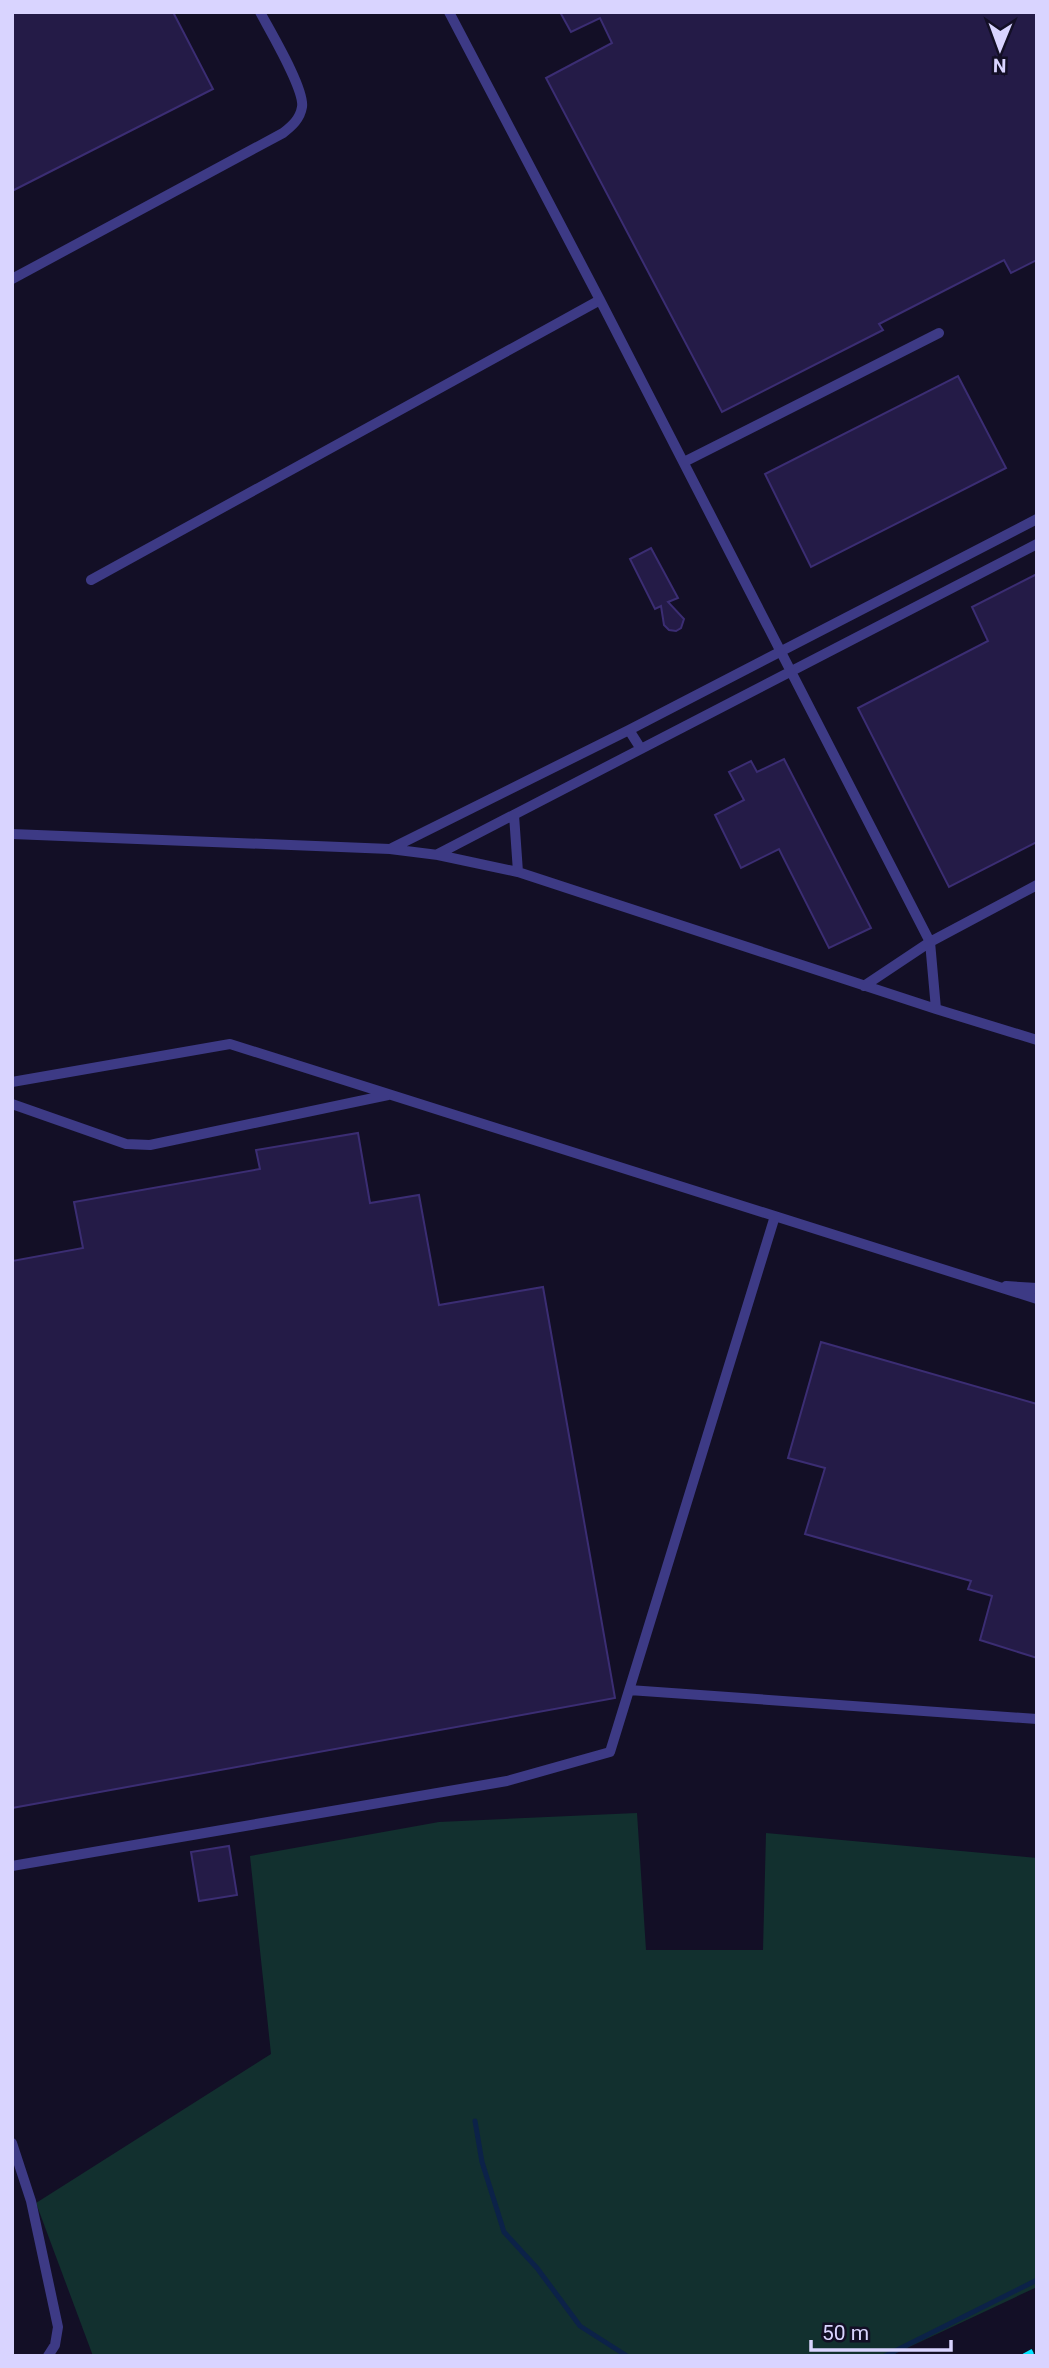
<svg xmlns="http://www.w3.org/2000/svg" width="1049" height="2368" font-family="Roboto,sans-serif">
<rect width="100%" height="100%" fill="#130f26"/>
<path fill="#12302f" d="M637,1813L646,1950H763L766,1833L1037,1858V2287L890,2356H93L36,2203L271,2054L250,1856L439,1822Z"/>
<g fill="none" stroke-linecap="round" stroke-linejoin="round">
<path stroke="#0c2248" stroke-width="5" d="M475,2121L482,2162L504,2232L537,2268L580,2326L627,2356
M885,2356L1037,2280"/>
</g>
<path fill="#241b47" stroke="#3b2d73" stroke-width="2" d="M12,12H173L213,89L12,191Z
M560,12H1037V260L1011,273L1004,260L879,324L883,330L722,412L546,78L612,43L600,18L571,32Z
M958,376L1006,468L811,567L765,474Z
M651,548L678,598L668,602L684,619L681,628L676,631L669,630L664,625L661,606L655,609L630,559Z
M1037,574V842L949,887L858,708L988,641L972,607Z
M784,759L871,928L829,948L779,849L741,868L715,815L744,800L729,772L751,761L757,772Z
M358,1133L370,1203L419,1195L439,1305L543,1287L615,1698L12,1808V1261L83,1248L74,1202L260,1169L256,1150Z
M821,1342L1037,1404V1658L980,1640L992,1596L968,1589L971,1581L805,1534L825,1468L788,1458Z
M229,1846L237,1895L199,1901L191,1852Z"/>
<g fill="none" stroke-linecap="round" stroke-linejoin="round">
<path stroke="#3d3a85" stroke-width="10" d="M449,12L600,300L930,942L936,1009
M12,279L283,133C292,126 300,119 302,107C305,89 270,31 260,12
M684,462L939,333
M91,580L600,300
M629,730L641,749
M514,815L518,872
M12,834L390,849L438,855L518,872L936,1009L1037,1040
M392,848L629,730L1037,519
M438,854L1037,544
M864,986L930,942L1037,885
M12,1082L230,1044L1037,1299
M12,1104L126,1144L150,1145L388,1095
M1006,1286L1037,1288
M629,1690L1037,1719
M12,1866L507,1781L610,1752L775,1216
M12,2143L31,2201L58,2327L55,2345L48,2356"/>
<path stroke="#00e5ff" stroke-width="5" stroke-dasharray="10 9" stroke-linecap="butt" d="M1024,2356L1037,2349"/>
</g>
<rect width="1049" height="2368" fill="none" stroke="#d9d4ff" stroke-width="28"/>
<g transform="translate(1000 49) rotate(181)" stroke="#130f26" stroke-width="5" paint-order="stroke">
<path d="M0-5L12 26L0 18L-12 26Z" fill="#d9d4ff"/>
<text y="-10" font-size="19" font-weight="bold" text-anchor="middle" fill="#d9d4ff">N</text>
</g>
<path d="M811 2340v10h140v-10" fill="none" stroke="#d9d4ff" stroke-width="3.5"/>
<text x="822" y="2340" font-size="21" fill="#d9d4ff" stroke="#130f26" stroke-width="5" paint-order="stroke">50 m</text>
</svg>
